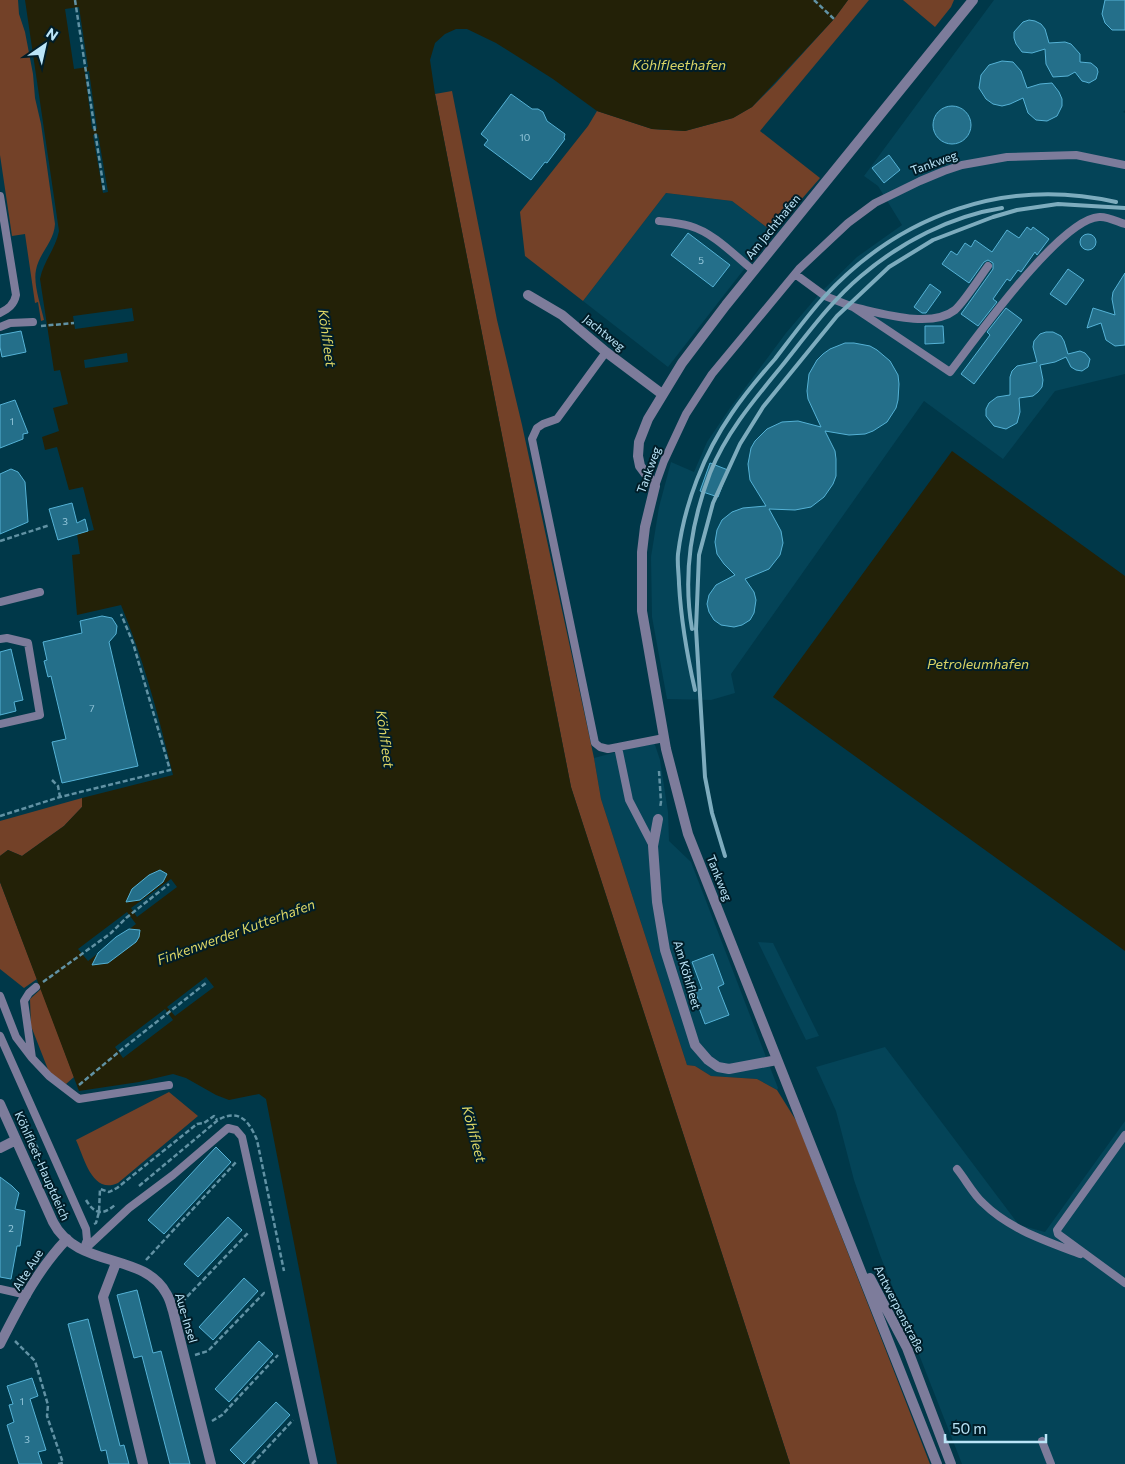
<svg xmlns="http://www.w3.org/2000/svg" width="1125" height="1464" font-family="Commissioner,sans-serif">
<rect width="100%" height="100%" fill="#003849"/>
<path fill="#044458" d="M994,0H1125V110L1123,112L1125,113V374L1055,391L1003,459L924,401L731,674L735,693L711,700L667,699L652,617L651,557L659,507L671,462L694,472L707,442L730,408L786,333L821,292L857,257L902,225L878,186L864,176Z
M666,193L732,201L773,232L668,367L583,301Z
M654,742L660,760L668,812L669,841L691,862L778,1088L777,1090L757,1079L711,1076L695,1066L687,1065L601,799L594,758Z
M758,942L773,943L819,1036L806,1040Z
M885,1047L1019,1225L1045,1232L1125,1121V1464H962L880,1255L854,1180L836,1111L816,1067Z"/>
<path fill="#734128" d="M0,0H18L19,14L25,32L33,74L35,98L41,124L55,224C54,242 39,253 36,270C33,284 41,306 44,320L41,321L38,302L35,303L25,234L12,236L0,155Z
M848,0H869L760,131L820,178L773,232L732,201L666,193L583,301L525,256L520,212L588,126L597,111L652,129L685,131L733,118L752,107L775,84L834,19Z
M903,0H954L951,7L935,27Z
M452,91L497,320L522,425L594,758L601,799L687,1065L695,1066L711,1076L757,1079L777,1090L797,1122L930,1464H790L571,787L435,94Z
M82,798V807L64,826L22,856L8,850L0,856V821Z
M0,882L37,979L24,988L0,969Z
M41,989L74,1077L66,1084L49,1072L31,1026L30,999Z
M169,1092L198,1116L118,1183C92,1195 84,1157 76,1140Z"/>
<path fill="#232107" d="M25,0H848L834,19L752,107L733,118L685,131L652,129L597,111L553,79L496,43L467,29H456L445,34L435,43L430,60L435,94L571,787L790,1464H337L266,1099L259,1094L229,1100L216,1095L186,1078L173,1074L139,1082L79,1091L0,882V856L8,850L22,856L64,826L82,807V798L173,775C159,718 144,660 121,605L77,615L72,555L80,554L77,534L94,530L83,487L69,490L57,447L45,450L42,437L59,431L53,408L68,404L60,370L54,371L40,279C43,262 56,248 59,231Z
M952,451L1125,576V951L773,697Z"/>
<path fill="#003849" d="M79,7L88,67L74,69L65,9Z
M89,71L97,129H92L85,72Z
M98,134L108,192L103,193L93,135Z
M132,308L134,321L75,329L73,316Z
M127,353L128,362L85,368L84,360Z
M171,879L177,887L137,917L131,908Z
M127,912L136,924L88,961L78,949Z
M206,977L214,987L175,1016L167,1007Z
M165,1009L173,1020L123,1058L115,1047Z"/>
<path fill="#246f8a" stroke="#55b2d6" d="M1105,0H1125V30H1112L1105,23L1102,14Z
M1029,20L1035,21L1041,24L1045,29L1049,43L1065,42L1071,44L1080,54V62L1091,63L1097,68L1098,72L1096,79L1089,83L1086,82L1082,81L1075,72L1068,76L1053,77L1046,64L1045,49L1032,53L1022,52L1016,44L1014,38V32L1023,22Z
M1002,61L1013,62L1021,71L1027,88L1040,84L1052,83L1059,92L1062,99V106L1057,116L1047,121L1036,120L1028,113L1023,98L1010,104L1002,106L993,104L986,99L979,88L981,75L989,65Z
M511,94L532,109H538L543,112L547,121L565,134L564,138L565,139L547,163L545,162L531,180L484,145L488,140L481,134Z
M933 125a19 19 0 1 1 38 0a19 19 0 1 1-38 0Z
M889,155L900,170L884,183L872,168Z
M1027,227L1031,230L1033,227L1049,239L1037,255L1035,252L1021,272L1018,270L1010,281L1007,279L993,299L997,302L978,326L961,314L993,269V263L988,260L984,262L969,283L942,264L951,251L957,255L965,243L971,247L975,240L992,252L1007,230L1019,238Z
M688,233L730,265L713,287L671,255Z
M1080 242a8 8 0 1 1 16 0a8 8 0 1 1-16 0Z
M1068,269L1084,280L1066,305L1050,294Z
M1125,273V345L1115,346L1106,340L1101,323L1087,328L1093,308L1115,315L1112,299L1113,292Z
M930,284L941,292L926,313H922L914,307Z
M1006,308L1022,320L974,384L961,374L990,335L987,332Z
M925,326H943L944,343L925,344Z
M21,331L26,352L2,357L0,347V335Z
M1046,332H1053L1061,336L1064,341L1068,354L1080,351L1085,353L1090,359L1088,367L1082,371L1076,370L1071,367L1066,357L1055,362L1040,365L1043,380L1042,387L1038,392L1033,396L1019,398L1020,412L1017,423L1006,429L994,426L986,416V409L989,403L997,397L1010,395V377L1012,371L1017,366L1037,362L1033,347L1034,341L1040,334Z
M845,343H854L870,346L877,350L890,361L898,375L899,384L898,400L896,408L887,422L873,431L865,434L849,435L825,431L835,451L836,459V476L833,484L824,497L811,507L795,510L769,509L781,531L783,543L780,555L769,569L745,579L754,592L756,600L754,613L750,620L742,625L734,627L721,625L714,620L709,612L707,604L709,595L716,585L735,575L724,564L717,554L715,542L717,530L722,520L732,512L743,508L766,506L750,480L748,464L751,448L755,441L767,429L782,422L798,421L821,427L808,399L807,391L809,374L817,360L823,354L830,349Z
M15,400L28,433L23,434V439L0,448V405Z
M710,463L728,470L718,497L700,491Z
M11,469L18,472L25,482L28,522L0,534V474Z
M72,503L77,523L85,519L88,531L58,540L49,509Z
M102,616L112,618L117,626L116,634L109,642L138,766L62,783L52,742L66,739L51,676L48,677L44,661L47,660L43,642L82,633L80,621Z
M11,649L23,700L14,702L16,711L0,715V652Z
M160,870L167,874L163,882L140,900L126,902L132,889L149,875Z
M129,929L140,930L139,937L136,942L108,963L92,965L98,953L116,937Z
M713,954L724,984L718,987L729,1015L705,1024L696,1000L698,999L695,991L702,989L692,962Z
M216,1147L231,1162L164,1234L148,1220Z
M0,1177L12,1186L19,1193L15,1209L25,1211L20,1246H17L11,1279L0,1277Z
M228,1217L242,1230L198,1277L184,1264Z
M244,1278L258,1291L213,1340L199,1327Z
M137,1290L153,1353L161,1351L190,1464H170L142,1356L134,1358L117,1295Z
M88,1319L120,1446L124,1445L129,1464H109L106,1450L101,1451L68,1324Z
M259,1341L273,1354L229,1402L215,1389Z
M32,1378L38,1396L30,1399L46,1450L38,1452L42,1464H19L7,1425L14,1422L9,1405L13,1404L7,1386Z
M276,1402L290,1415L244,1464L230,1450Z"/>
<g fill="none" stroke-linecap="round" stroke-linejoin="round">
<path stroke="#6192a4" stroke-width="2.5" stroke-dasharray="5 2.5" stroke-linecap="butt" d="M75,0L104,190
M814,0L834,19
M41,326L74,323
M0,541L50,525
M659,771L661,802L660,808
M52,780L58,786L60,797
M0,816L60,797L170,770L133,643L121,614
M43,982L111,933L126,918L169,884
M79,1085L126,1046L206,983
M29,1131L41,1155
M139,1186L218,1120C239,1108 249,1121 257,1140L284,1271
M86,1200C95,1215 103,1215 115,1205
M94,1224L96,1223L99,1212L100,1189L109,1192L117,1188L197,1124L204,1123L214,1116L217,1120
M146,1260L237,1161
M182,1302L248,1233
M15,1341L35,1361L48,1405L47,1416L63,1463L58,1464
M195,1355L208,1351L264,1293L267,1294
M212,1421L222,1415L278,1355
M252,1464L293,1420"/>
<path stroke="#7d7c9b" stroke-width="8" d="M0,196L16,295C14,305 8,309 0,313
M659,221C669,222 680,223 690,226C714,233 734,255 754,271
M988,266C980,277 964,302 955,310C931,329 881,313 853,307L950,372C975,340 1060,219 1099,217C1107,216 1118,222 1125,224
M795,274L825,296L853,307
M0,327L10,323L33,322
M606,352L557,419L543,424L537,428L532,439L595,743L600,747L608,749L664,738
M655,486L664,461L686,414L712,374L799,269L848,223L875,203L920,181L944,171L962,165L1007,157L1076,155L1125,165
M0,602L40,592
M0,639L7,638L28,643L40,715L0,724
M618,747L629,800L653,846
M0,996L16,1037L32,1058L24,1001L29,993L36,987
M0,1036L86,1229L87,1240L84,1248
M32,1058L49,1076L79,1099L169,1085
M1125,1135L1057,1230L1058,1234L1125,1283
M957,1169C966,1180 973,1194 983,1203C1009,1229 1046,1241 1080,1254
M84,1250L129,1208L173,1175L228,1128L236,1130L242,1137L314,1464
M0,1289L27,1295
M1042,1441L1051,1464"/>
<path stroke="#7d7c9b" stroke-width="10" d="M528,295L562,315L606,352L662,394
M658,819L653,846L657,902L665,950L695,1045L708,1060L718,1067L729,1069L777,1060
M0,1104L53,1222C77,1269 144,1252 166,1293C170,1299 171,1305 173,1311L211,1464
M0,1148L16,1140
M116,1263L103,1297L143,1464
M870,1278L907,1348L951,1464
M0,1344C19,1307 37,1270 67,1239
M937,1464L688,834L666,749L642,611V552L645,527L655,486L640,466L638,456L639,442L648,419L682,363L726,305L973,0"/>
<path stroke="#7dacbe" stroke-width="4" d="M692,629C683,577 691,523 710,473C726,433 754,400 781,367C806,336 830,302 861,276C901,242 951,216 1002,208
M695,690C687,655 681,620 679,584C679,575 677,564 678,554C684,505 704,453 732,413C745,394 760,376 775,359C791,338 807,316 825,296C901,214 1006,177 1116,202
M725,856L712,813L705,777L696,629L699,555L713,503L740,444L763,407L837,316L889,267L933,240L993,217L1017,210L1058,204L1125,208"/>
</g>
<g text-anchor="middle" stroke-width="4" stroke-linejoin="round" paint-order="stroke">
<g font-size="10" fill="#95c8dc">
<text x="525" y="141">10</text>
<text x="701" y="264">5</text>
<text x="12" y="425">1</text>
<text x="65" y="525">3</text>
<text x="92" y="712">7</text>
<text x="11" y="1232">2</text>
<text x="22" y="1405">1</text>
<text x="27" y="1443">3</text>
</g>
<g font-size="12" fill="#bbe5f8" stroke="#001d28">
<text transform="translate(934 163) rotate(-20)" y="4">Tankweg</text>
<text transform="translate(773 227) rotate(-51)" y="4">Am Jachthafen</text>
<text transform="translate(604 333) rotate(39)" y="4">Jachtweg</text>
<text transform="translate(649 470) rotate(-70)" y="4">Tankweg</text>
<text transform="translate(719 878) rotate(68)" y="4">Tankweg</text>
<text transform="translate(687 975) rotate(74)" y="4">Am Köhlfleet</text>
<text transform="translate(42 1166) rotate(66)" y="4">Köhlfleet-Hauptdeich</text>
<text transform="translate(28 1270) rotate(-58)" y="4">Alte Aue</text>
<text transform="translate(899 1309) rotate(63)" y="4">Antwerpenstraße</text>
<text transform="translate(186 1318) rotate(74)" y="4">Aue-Insel</text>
</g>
<g font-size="14" font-style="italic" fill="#dbd565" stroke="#001d28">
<text x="679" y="70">Köhlfleethafen</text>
<text transform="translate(327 338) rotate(82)" y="5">Köhlfleet</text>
<text x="978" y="669">Petroleumhafen</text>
<text transform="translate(385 739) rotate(82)" y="5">Köhlfleet</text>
<text transform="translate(236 932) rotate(-20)" y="5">Finkenwerder Kutterhafen</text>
<text transform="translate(474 1134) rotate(75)" y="5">Köhlfleet</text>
</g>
</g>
<g transform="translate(45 45) rotate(34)" stroke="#001d28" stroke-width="4" paint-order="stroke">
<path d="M0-4L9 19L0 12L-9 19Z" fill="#bbe5f8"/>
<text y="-8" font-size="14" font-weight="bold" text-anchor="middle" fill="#bbe5f8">N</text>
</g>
<path d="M945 1434v8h101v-8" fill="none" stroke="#bbe5f8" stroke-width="2.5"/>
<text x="952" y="1434" font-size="15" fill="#bbe5f8" stroke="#001d28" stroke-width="4" paint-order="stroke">50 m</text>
</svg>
